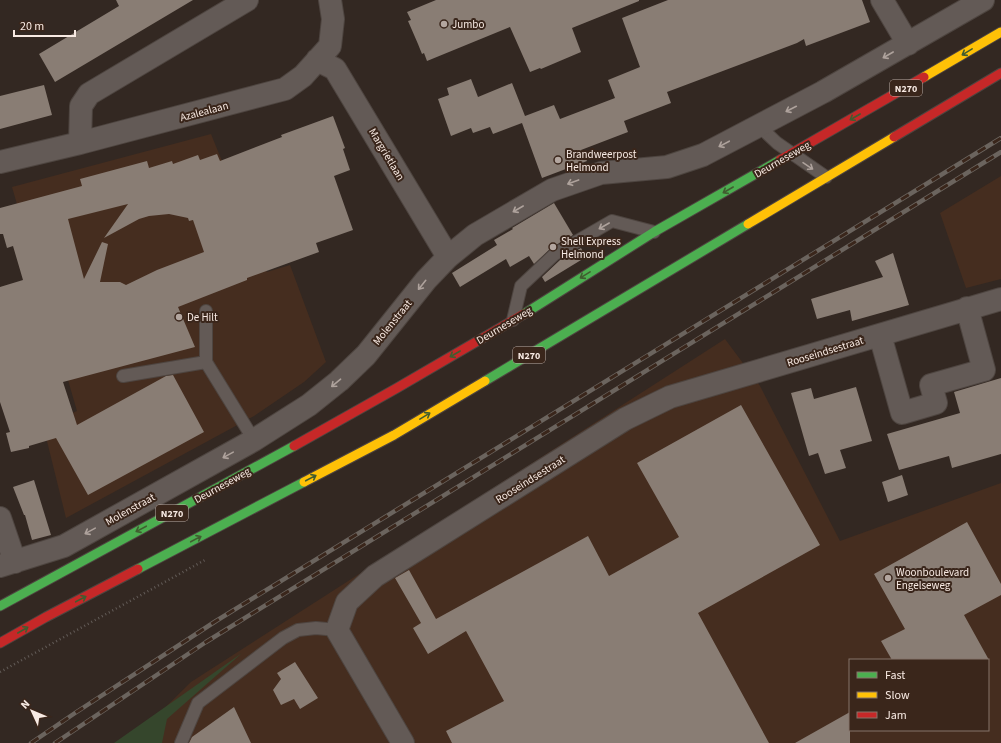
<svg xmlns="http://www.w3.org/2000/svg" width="1001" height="743" font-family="'Source Sans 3',sans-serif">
<rect width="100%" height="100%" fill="#332822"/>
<path fill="#452d1f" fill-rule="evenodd" d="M211,134L267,272L290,265L326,362L304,382L254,416L66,518L43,425L77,411L12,187Z
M1001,176V279L966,288L940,213Z
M725,339L760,386L840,541L1001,483V743H129L191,682ZM850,660H988V730H850Z"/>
<path fill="#35462c" d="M242,653L167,719L162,743H114Z"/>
<path fill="#897d74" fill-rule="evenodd" d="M116,0H193L55,82L39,54L119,6Z
M436,0H639V1L572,28L581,52L541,69L540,68L530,72L510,27L427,61L424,53L422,54L418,44L408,21L411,20L407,12Z
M668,0H862L870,22L806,46L804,39L797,43L667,92L671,103L624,121L628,132L581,150L587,161L542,178L522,123L493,134L490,127L473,133L471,128L451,136L438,99L449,95L447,88L471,79L478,97L512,83L525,116L554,105L560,119L615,98L608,80L640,67L622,18Z
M44,85L52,115L0,129V96Z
M333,116L345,148L343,149L350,170L334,176L353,230L316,243L319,252L247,278V280L178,307L195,347L63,382L77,425L166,376L173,375L204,432L88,495L56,438L29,446V448L11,452L6,433L10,432L0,402V287L23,280L13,246L7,248L3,234H0V208L82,186L80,179L147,161L149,168L172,161L173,164L198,155L200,160L217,154L220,161L282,137L281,135ZM128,204L104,238L139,219L149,216L169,214L188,218L189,221L193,220L204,252L157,270L126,285L120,282H100L108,244L102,242L84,279L68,219Z
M554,203L573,235L551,248L534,264L529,256L510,267L506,259L460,287L452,273L497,245L494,240L513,229L512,228Z
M581,248L586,257L545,282L542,277L560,260Z
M893,253L909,305L852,321L850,310L817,319L811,299L883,277L875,261Z
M1001,378V454L952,468L949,456L899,470L887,434L960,413L954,392Z
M856,387L872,441L840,450L846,468L825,474L818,453L809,456L791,393L811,388L814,399Z
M741,405L820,545L698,613L769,743H452L446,731L504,701L466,631L428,654L413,628L421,623L395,578L409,570L436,619L588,536L609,576L679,537L637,463Z
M902,475L908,495L888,502L882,482Z
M34,480L51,535L32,540L25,515H24L13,487Z
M967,522L1001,584V595L964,615L989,660H892L881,641L905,629L874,574Z
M295,662L318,698L300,709L294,699L281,705L273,690L281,679L277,673Z
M234,707L251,743H189L192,737Z
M850,712V743H795Z"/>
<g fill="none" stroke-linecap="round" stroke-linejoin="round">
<defs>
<path id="lane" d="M759,126L777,143L826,177
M206,311V362L254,440
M513,320L521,286L555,254L612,221L654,232
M123,376L206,362
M181,743L198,703L283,638L298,630L316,628L337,630"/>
<path id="street" d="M882,0L908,44
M317,60L335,69L448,257
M80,143L81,106L89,94L247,0
M0,162L80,143L285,89L303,76L330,46L333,19L330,0
M880,335L902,413L936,403L931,385L984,370L967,308
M0,518L15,562
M0,566L64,546L254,440L309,405L339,381L366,355L426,280L448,257L475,235L552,190L601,173L667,167L703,155L823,92L983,0
M403,743L337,630L347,602L375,576L625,419L670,397L1001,299"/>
<path id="fast" d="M524,314L654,232L780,160
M485,381L748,224
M138,569L304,482
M0,606L294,446"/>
<path id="slow" d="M924,77L1001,32
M748,224L894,137
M304,482L394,435L485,381"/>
<path id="jam" d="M894,137L1001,73
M780,160L924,77
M294,446L397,388L524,314
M0,643L46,617L138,569"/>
</defs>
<use href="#lane" stroke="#4e4540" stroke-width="14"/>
<use href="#street" stroke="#4e4540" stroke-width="24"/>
<use href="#fast" stroke="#4e4540" stroke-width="11"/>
<use href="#slow" stroke="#4e4540" stroke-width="11"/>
<use href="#jam" stroke="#4e4540" stroke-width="11"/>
<path stroke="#635c58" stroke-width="2.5" stroke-dasharray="1 3" stroke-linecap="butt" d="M0,672L205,560"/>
<use href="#lane" stroke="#635a56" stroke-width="12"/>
<use href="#street" stroke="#635a56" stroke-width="22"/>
<use href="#fast" stroke="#4caf50" stroke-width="9"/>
<use href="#slow" stroke="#ffc107" stroke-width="9"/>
<use href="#jam" stroke="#c62828" stroke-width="9"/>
<defs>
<path id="rail" d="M31,743L75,713L216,621L1001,138
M55,743L206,642L1001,152"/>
</defs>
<use href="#rail" stroke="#6b645e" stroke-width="4.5"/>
<use href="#rail" stroke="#3a261b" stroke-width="3" stroke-dasharray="9" stroke-linecap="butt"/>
</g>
<defs><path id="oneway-shaft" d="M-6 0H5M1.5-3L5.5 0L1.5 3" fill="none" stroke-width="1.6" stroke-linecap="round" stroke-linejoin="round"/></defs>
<g stroke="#415d30">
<use href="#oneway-shaft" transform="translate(967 52) rotate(149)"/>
<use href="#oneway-shaft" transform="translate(855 117) rotate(150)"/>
<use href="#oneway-shaft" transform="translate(728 190) rotate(150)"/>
<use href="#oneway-shaft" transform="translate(585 275) rotate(148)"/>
<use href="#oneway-shaft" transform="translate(455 354) rotate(150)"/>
<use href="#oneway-shaft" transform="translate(425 416) rotate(-31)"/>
<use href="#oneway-shaft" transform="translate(311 478) rotate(-28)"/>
<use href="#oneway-shaft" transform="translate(141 529) rotate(152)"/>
<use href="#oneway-shaft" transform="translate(196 539) rotate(-28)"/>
<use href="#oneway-shaft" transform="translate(81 599) rotate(-28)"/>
<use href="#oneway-shaft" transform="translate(23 630) rotate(-30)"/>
</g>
<g stroke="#aea29c">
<use href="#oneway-shaft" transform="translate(888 55) rotate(150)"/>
<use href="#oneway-shaft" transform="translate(791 109) rotate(153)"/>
<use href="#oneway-shaft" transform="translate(724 144) rotate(152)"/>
<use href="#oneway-shaft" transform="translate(808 166) rotate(34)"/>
<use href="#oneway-shaft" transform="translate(573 182) rotate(160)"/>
<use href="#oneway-shaft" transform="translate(518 209) rotate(150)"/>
<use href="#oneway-shaft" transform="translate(604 226) rotate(150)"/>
<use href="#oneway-shaft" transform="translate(422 285) rotate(129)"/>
<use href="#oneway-shaft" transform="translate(336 383) rotate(140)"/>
<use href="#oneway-shaft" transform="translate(228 455) rotate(151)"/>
<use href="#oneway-shaft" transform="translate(90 531) rotate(151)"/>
</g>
<g fill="#b3a69f" stroke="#3a261b" stroke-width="1.5">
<circle cx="444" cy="24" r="4"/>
<circle cx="558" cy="160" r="4"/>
<circle cx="553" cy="247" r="4"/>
<circle cx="179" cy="317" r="4"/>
<circle cx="888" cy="578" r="4"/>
</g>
<g text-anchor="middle" stroke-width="4" stroke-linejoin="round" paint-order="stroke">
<g fill="#3a261b" stroke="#bfafa7" stroke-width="1">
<rect x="890" y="80" width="32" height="16" rx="3"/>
<rect x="513" y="347" width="32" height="16" rx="3"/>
<rect x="156" y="505" width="32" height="16" rx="3"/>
</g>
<g font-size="10" font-weight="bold" fill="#f8eae3">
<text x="906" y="92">N270</text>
<text x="529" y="359">N270</text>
<text x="172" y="517">N270</text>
</g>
<g font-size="11" fill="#f8eae3" stroke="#3a261b" text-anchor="start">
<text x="452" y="28">Jumbo</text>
<text x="566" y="158">Brandweerpost<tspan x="566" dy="13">Helmond</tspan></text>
<text x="561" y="245">Shell Express<tspan x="561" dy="13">Helmond</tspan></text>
<text x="187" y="321">De Hilt</text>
<text x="896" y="576">Woonboulevard<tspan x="896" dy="13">Engelseweg</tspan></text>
</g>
<g font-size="11" fill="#f8eae3" stroke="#3a261b">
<text transform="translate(204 111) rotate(-15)" y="4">Azalealaan</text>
<text transform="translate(387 154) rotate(59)" y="4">Margrietlaan</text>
<text transform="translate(782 159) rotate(-30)" y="4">Deurneseweg</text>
<text transform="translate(392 322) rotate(-51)" y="4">Molenstraat</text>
<text transform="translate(504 325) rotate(-31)" y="4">Deurneseweg</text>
<text transform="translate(825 351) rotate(-17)" y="4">Rooseindsestraat</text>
<text transform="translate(530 479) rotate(-32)" y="4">Rooseindsestraat</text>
<text transform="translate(222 485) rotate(-29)" y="4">Deurneseweg</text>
<text transform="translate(130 509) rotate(-29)" y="4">Molenstraat</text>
</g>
</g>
<rect x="849" y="659" width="140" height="72" fill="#3a261b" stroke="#86746b"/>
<rect x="857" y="672" width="20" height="6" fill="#4caf50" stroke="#86746b"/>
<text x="885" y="679" font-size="12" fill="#f8eae3">Fast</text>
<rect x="857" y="692" width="20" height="6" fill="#ffc107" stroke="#86746b"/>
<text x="885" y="699" font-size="12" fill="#f8eae3">Slow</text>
<rect x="857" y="712" width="20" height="6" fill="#c62828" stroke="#86746b"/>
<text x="885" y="719" font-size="12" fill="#f8eae3">Jam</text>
<g transform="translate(32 711) rotate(314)" stroke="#3a261b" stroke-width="3" paint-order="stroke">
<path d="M0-3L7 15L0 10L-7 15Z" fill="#f8eae3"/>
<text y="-6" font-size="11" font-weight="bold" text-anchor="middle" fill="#f8eae3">N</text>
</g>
<path d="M14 30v6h61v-6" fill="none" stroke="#f8eae3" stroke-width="2"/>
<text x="20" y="30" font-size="12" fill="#f8eae3" stroke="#3a261b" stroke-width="3" paint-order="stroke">20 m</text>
</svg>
